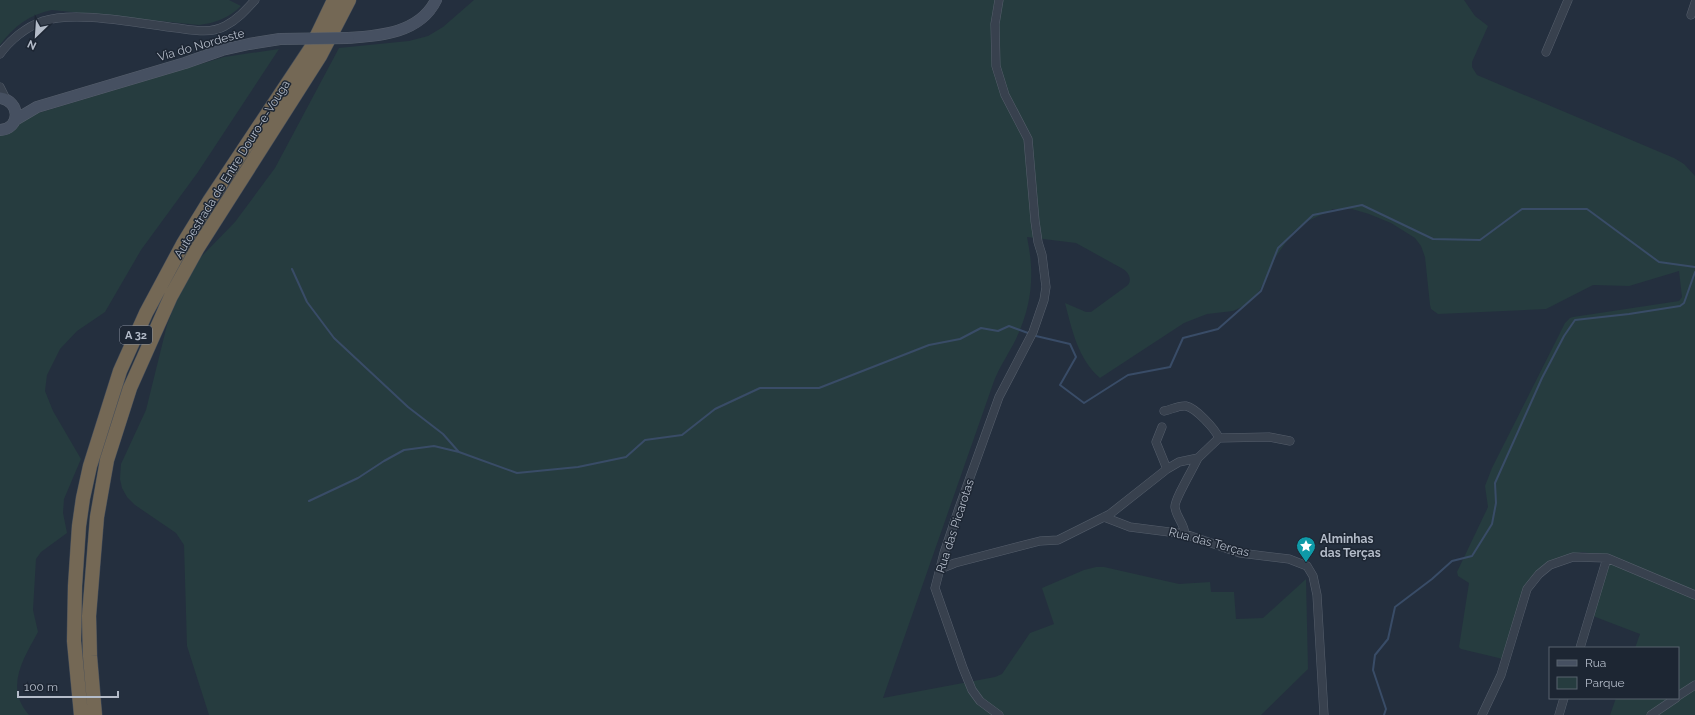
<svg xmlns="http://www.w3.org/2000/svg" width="1695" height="715" font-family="Raleway,sans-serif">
<rect width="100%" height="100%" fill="#242f3e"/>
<path fill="#263c3f" d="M0,0H229L241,6C229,18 215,23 199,25L52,10C30,14 13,27 0,45Z
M474,0H1464L1475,16L1488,26L1472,62V67L1477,75L1674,158L1684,164L1695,176V715H1610L1616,698H1678V648H1635L1640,634L1593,616L1612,556L1582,552L1563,556L1547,562L1535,573L1503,659L1461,649L1459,647L1469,583L1458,576L1457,572L1488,507L1485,486L1492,468L1565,323L1570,318L1573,317L1679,301L1682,297L1679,271L1629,286L1593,285L1546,309L1438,314L1431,309L1430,305L1425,257L1421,246L1415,238L1391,223L1369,214L1352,209H1333L1308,221L1293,232L1275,258L1260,290L1246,305L1233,311L1207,314L1184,323L1100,378C1078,359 1072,330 1065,303L1086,312H1091L1128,285C1132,279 1129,273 1123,269L1076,243L1027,237C1035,275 1032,304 1016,339C1009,353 1000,366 994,381L883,698L995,677L1002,674L1030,633L1054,624L1042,588L1084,570L1096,567H1104L1179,584L1210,582L1211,592H1234L1236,619L1263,618L1306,579L1308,669L1261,715H209L187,646L184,545L176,533L135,505L127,497L122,488L120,479L121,464L146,410L167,325L178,296L198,260L235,222L275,168L339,48L409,41L428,36L443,27Z
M279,49L198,172L141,250L105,312L77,331L60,349L47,375L45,391L53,411L81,459L64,499L63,513L67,533L41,552L36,559L33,610L38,632C24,658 4,687 29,715H0V135L15,130L23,120L35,114L224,57Z"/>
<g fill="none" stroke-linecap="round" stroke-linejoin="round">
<path stroke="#394c67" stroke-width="2" d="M292,269L307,302L334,338L408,407L443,434L458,451
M1036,336L1070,344L1076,357L1060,385L1084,403L1128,375L1170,367L1183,338L1218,329L1261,291L1278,248L1313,215L1362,205L1433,239L1480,240L1522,209H1587L1659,262L1695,267
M309,501L358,478L384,461L404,450L434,446L459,452L517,473L578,467L626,457L645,440L682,435L715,409L760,388H819L929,345L960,339L981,328L998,331L1009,326L1028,333
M1384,715L1386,709L1373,670L1375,655L1388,639L1395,607L1432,579L1452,561L1472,556L1492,524L1496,503L1495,483L1542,378L1564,336L1575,320L1629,314L1680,306L1684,303L1695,272"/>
<defs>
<path id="street" d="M1691,15L1695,3
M1546,52L1568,0
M0,54C10,40 26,27 43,21C77,10 141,24 177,28C192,30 211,34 225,26C237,20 246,10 255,0
M0,87L6,99
M1164,411C1171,410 1178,405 1186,406C1196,408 1215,429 1219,438
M1162,427L1156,442L1167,469
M1219,438L1269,437L1290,441
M1104,517L1130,527L1185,534L1240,553L1289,559L1307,566L1313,576L1317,595L1324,715
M1185,534C1184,523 1176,517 1175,507C1174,500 1194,467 1198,458
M940,569L955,563L1040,541L1058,540L1110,514L1167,469L1179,462L1198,458L1219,438
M1580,648L1607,558
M1678,696L1695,685
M999,715L980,701L972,690L963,668L935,588L944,553L959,508L999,397L1033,332L1044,300L1046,287L1042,255L1038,242L1035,221L1028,139L1005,95L996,66L995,24L999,0
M1482,715L1501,675L1527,589L1539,574L1550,565L1573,557L1607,558L1695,595
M1559,715L1564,698
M1651,715L1676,698"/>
<path id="secondary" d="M348,38C380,36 420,33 436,0
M0,98C21,101 21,129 0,130
M15,120L37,107L185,63L222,50L249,44L280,39"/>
<path id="highway" d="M81,715L74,641L75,586L79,526L83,498L90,466L120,371L146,313L183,244L210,200L311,48L334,0
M95,715L90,656L89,616L97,517L107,460L130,388L171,296L197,249L320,56L349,0"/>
</defs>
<use href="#street" stroke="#565f6c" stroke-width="9"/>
<use href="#secondary" stroke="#565f6c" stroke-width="12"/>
<use href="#highway" stroke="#434c59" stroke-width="15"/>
<use href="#street" stroke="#38414e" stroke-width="8"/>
<use href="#secondary" stroke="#465061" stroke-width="11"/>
<use href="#highway" stroke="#746855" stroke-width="14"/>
<defs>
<path id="secondary-bridge" d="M280,39L348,38"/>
</defs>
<use href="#secondary-bridge" stroke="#565f6c" stroke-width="12" stroke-linecap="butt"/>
<use href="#secondary-bridge" stroke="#465061" stroke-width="11"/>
</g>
<defs>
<symbol id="sight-pin" viewBox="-11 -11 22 30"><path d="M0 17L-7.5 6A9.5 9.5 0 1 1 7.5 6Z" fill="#0f9aa8" stroke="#1d2633"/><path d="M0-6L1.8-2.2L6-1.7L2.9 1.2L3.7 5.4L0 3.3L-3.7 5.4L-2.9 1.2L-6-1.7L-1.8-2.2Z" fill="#fff"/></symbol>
</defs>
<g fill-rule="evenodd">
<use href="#sight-pin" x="1295" y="535" width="22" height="30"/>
</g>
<g text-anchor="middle" stroke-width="3" stroke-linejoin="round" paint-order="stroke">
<rect fill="#1d2633" stroke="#878f9c" stroke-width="1" x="120" y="326" width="32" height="18" rx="3"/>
<g font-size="11" font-weight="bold" fill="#b4bcc9">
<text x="136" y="339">A 32</text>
</g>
<g font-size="12" fill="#b4bcc9" stroke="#1d2633">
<text transform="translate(201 45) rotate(-16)" y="4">Via do Nordeste</text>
<text transform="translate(232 169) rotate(-58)" y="4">Autoestrada de Entre Douro-e-Vouga</text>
<text transform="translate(955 526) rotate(-72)" y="4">Rua das Picarotas</text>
<text transform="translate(1209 542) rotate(15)" y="4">Rua das Terças</text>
</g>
<g font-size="12" font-weight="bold" fill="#b4bcc9" stroke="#1d2633" text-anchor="start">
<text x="1320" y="543">Alminhas<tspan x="1320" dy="14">das Terças</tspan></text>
</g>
</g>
<rect x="1549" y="647" width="130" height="52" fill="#1d2633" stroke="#59626f"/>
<rect x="1557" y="660" width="20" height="6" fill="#465061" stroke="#59626f"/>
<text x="1585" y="667" font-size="12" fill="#b4bcc9">Rua</text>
<rect x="1557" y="677" width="20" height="12" fill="#263c3f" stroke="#59626f"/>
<text x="1585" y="687" font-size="12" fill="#b4bcc9">Parque</text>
<g transform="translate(36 36) rotate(205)" stroke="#1d2633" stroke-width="3" paint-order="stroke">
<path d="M0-3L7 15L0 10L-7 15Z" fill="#b4bcc9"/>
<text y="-6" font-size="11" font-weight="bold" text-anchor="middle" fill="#b4bcc9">N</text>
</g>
<path d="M18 691v6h100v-6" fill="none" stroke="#b4bcc9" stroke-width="2"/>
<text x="24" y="691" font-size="12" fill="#b4bcc9" stroke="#1d2633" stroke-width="3" paint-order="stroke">100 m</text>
</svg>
